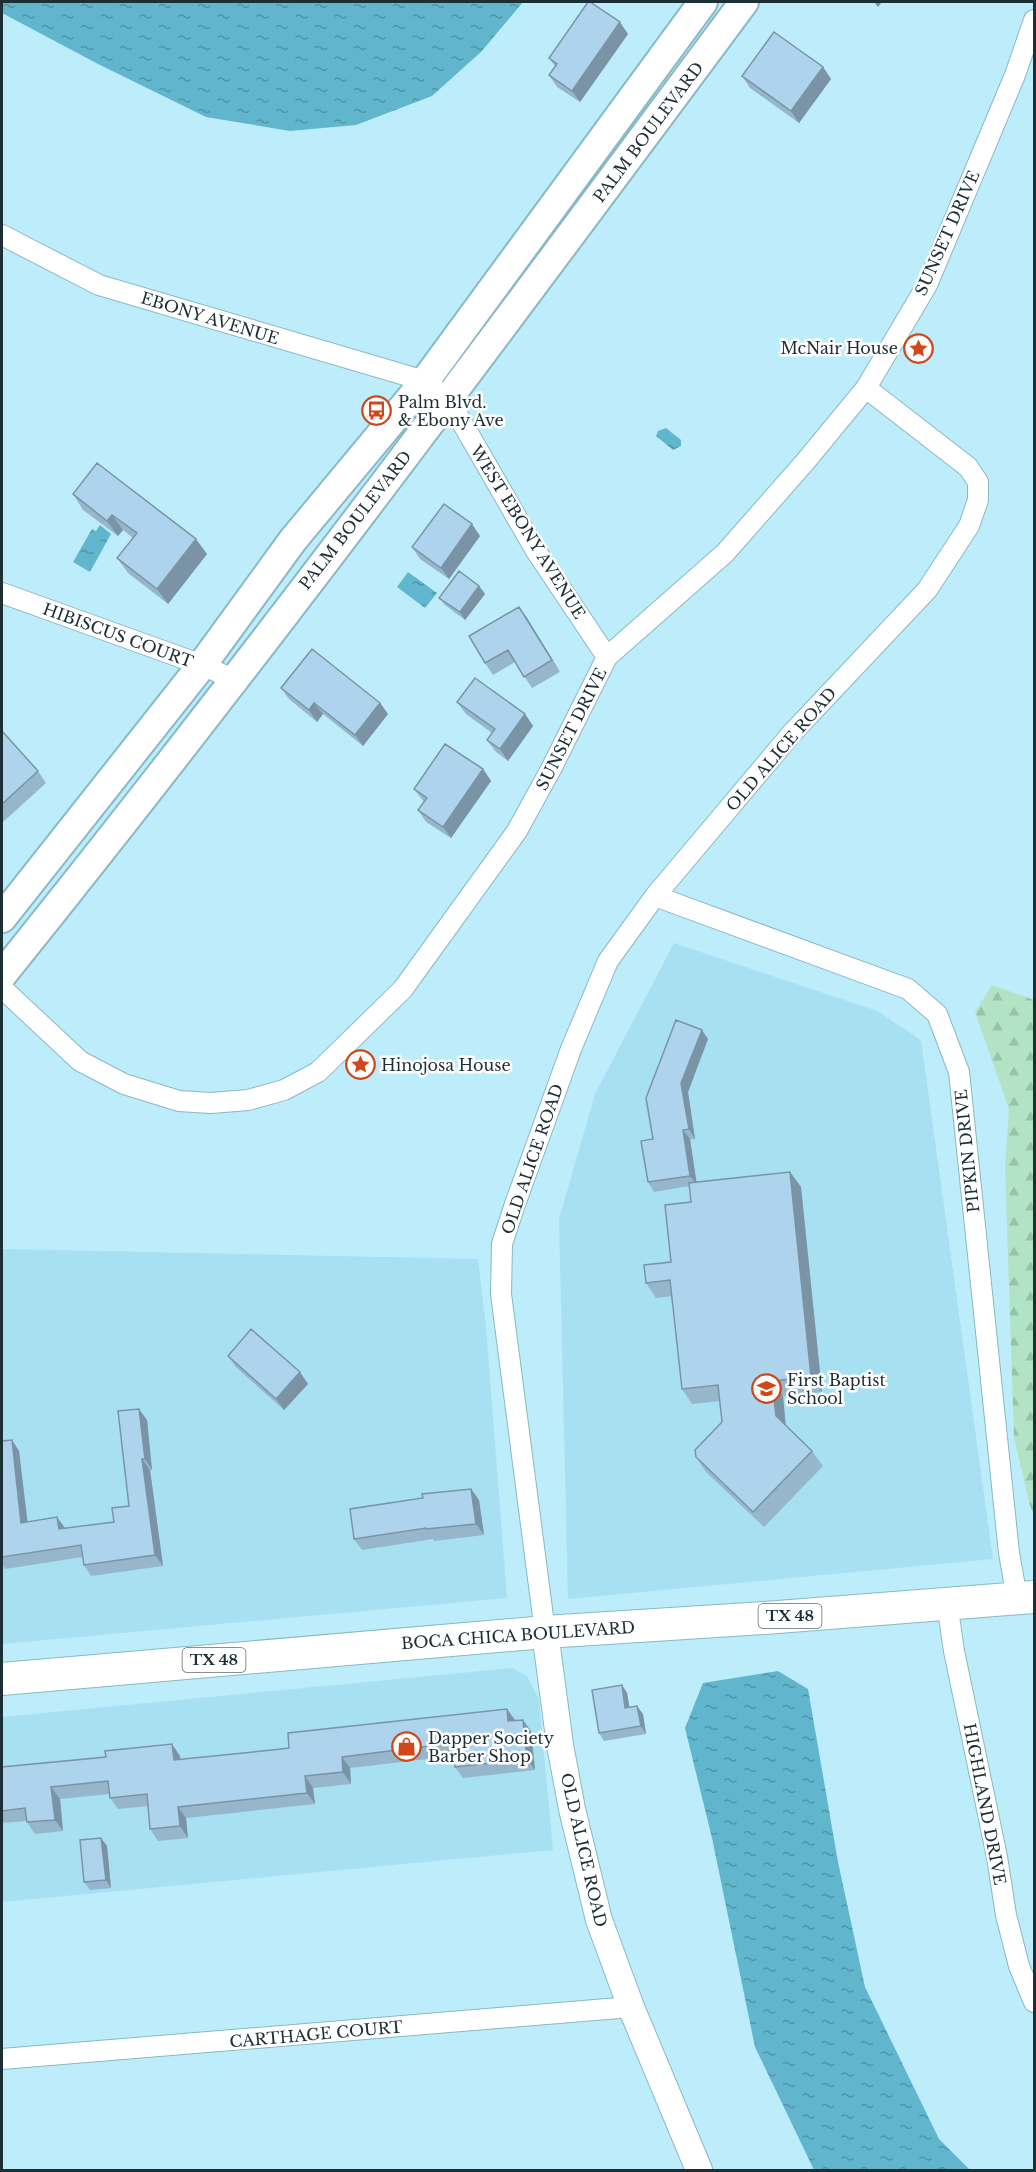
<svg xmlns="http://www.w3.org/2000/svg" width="1036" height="2172" font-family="'Libre Baskerville',serif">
<defs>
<pattern id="forest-firs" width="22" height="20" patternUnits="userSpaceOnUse" patternTransform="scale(1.5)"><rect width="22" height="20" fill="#b1e3c4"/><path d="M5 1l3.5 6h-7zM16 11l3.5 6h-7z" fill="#98c3a9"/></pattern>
<pattern id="water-ripples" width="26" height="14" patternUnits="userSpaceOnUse" patternTransform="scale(1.5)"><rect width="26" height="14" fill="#61b6cd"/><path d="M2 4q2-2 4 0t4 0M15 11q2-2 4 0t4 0" fill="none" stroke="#4f94a7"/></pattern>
</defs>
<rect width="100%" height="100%" fill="#bdedfb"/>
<path fill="#a7e0f1" d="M674,943L877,1011L921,1040L993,1559L568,1599L559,1219L595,1094Z
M2,1249L478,1259L486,1327L507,1598L2,1644Z
M512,1668L527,1676L539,1700L553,1850L2,1902V1717Z"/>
<path fill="url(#forest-firs)" d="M992,985L1034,1000V1515L1030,1506L1014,1438L1005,1167L1009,1109L975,1012Z"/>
<path fill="url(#water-ripples)" d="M2,2H523L482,51L432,96L356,125L290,131L206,117L98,64L2,13Z
M666,428L681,440V446L673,450L656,436L658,431Z
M100,525L111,534L90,572L73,562L92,529L96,531Z
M408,572L437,593L425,608L397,587Z
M778,1671L808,1689L838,1862L865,1987L939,2139L970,2170H814L755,2047L712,1838L685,1728L703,1683Z"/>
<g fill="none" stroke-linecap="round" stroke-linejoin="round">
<defs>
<path id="minor" d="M2,235L99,285L425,381L449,400L536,551L607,657
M2,593L202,665L233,679
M655,896L908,989L937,1014L959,1072L1009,1553L1017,1598
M2,988L80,1061L124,1084L179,1101L211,1103L248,1100L284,1090L318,1072L403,989L517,831L551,769L607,657L725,553L805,462L866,388L927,285L1015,75L1034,20
M947,1603L954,1651L997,1857L1006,1915L1019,1966L1034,2002
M545,1632L501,1294L502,1244L514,1207L571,1049L608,961L655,896L793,732L927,590L969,526L978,500V482L968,467L866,388
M2,2059L631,2007"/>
<path id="tertiary" d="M545,1632L560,1745L572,1809L599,1920L631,2007L699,2170"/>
<path id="secondary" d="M2,918L202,665L293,540L425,381L703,2
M2,975C258,657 501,329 744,2"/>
<path id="primary" d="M2,1679L545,1632L765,1618L1034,1597"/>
</defs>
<use href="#minor" stroke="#89b8c6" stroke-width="22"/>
<use href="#tertiary" stroke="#89b8c6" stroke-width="28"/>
<use href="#secondary" stroke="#89b8c6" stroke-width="32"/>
<use href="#primary" stroke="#89b8c6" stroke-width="34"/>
<use href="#minor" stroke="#fff" stroke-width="20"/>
<use href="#tertiary" stroke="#fff" stroke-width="26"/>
<use href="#secondary" stroke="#fff" stroke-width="28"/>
<use href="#primary" stroke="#fff" stroke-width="32"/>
</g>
<path fill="#96b6cc" d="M628,34L580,102L557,87L549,75L555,66L549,58Z
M823,67L831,79L799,123L750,88L742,76Z
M73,494L207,554L168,604L128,573L117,558L133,538L123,530L118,536L83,510Z
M480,536L449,579L420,559L412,547Z
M479,586L485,594L465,620L445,605L439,598Z
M527,618L560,672L532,688L515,662L493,675L485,663Z
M281,688L380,703L388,714L363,746L323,714L317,722L289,699Z
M457,702L525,714L533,726L508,761L495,751L487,740L492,733L466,714Z
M2,731L38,771L46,783L2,823Z
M483,769L491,781L451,838L426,822L418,810L424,802L414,789Z
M708,1039L688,1092L695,1139H690L696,1182L790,1172L801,1187L822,1392L783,1396L786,1426L812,1451L823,1466L764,1527L706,1472L696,1457L722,1422L720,1401L692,1404L682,1389L672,1296L656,1298L646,1283L671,1262L691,1202L689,1186L654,1192L648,1182Z
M228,1356L308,1384L284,1410L236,1367Z
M147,1420L152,1470H150L163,1566L91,1576L84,1565L83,1557L5,1569L2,1564V1441L12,1440L19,1451L27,1522L65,1528L114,1522L129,1506Z
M471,1489L479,1500L484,1535L434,1541L433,1539L362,1550L354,1539L423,1498Z
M622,1685L627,1693L629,1707L643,1714L646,1734L604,1741L599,1733Z
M515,1721L531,1731L535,1770L463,1778L455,1767L454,1756L350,1768L351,1784L313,1788L315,1804L186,1818L188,1838L158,1841L150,1829L148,1806L118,1809L110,1798V1794L60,1799L63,1831L35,1834L27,1822L26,1821L2,1823V1767L180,1756V1759L272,1750Z
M101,1838L107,1846L111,1888L90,1890L84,1882Z"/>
<path fill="#7a94a6" d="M874,2H882L878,7Z
M620,22L628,34L580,102L572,91Z
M823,67L831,79L799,123L791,111Z
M112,515L123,530L118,536L107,521Z
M472,524L480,536L449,579L441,568Z
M196,539L207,554L168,604L157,589Z
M479,586L485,594L465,620L460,612Z
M519,607L527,618L560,672L552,660Z
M314,703L323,714L317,722L309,710Z
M380,703L388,714L363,746L355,735Z
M525,714L533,726L508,761L500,749Z
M483,769L491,781L451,838L443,827Z
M702,1030L708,1039L688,1092L695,1139L689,1129L681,1083Z
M683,1130L690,1139L697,1185L690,1176Z
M790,1172L801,1187L822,1392L811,1377Z
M300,1372L308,1384L284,1410L276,1399Z
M772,1381L783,1396L786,1431L776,1416Z
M139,1409L147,1420L152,1470L145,1459Z
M12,1440L19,1451L29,1534L21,1523Z
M142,1459L150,1470L163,1566L155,1555Z
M471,1489L479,1500L484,1535L476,1524Z
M57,1517L65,1528L59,1529Z
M622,1685L627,1693L631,1716L625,1708Z
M637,1706L643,1714L646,1734L641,1726Z
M507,1709L515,1720L508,1721Z
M523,1720L531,1731L535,1770L527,1759Z
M172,1744L180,1756L182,1771L174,1760Z
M342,1757L350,1768L351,1784L343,1772Z
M305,1776L313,1788L315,1804L307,1793Z
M51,1787L60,1799L63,1831L55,1820Z
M178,1807L186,1818L188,1838L180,1826Z
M101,1838L107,1846L111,1888L106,1880Z"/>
<path fill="#aed4ed" stroke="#7a94a6" stroke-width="1.5" d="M588,2H590L620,22L572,91L549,75L557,64L549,58Z
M774,32L823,67L791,111L742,76Z
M97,463L196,539L157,589L117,558L137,533L112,515L107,521L73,494Z
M444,504L472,524L441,568L412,547Z
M459,571L479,586L460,612L439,598Z
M519,607L552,660L524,677L508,650L485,663L469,636Z
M312,649L380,703L355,735L314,703L309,710L281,688Z
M475,678L525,714L500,749L487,740L495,729L457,702Z
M2,731L38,771L2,804Z
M445,744L483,769L443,827L418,810L427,798L414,789Z
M676,1020L702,1030L681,1083L689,1129L683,1130L690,1176L648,1182L641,1141L653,1139L646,1098Z
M790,1172L811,1377L772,1381L776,1416L812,1451L753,1512L696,1457L695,1450L722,1422L718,1385L682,1389L670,1280L646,1283L644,1265L671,1262L665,1205L691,1202L689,1183Z
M251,1329L300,1372L276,1399L228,1356Z
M139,1409L145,1459H142L155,1555L84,1565L81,1545L2,1557V1441L12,1440L21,1523L57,1517L59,1529L114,1522L112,1508L129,1506L118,1411Z
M471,1489L476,1524L426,1529V1528L354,1539L350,1509L423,1498L422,1494Z
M622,1685L625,1708L637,1706L641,1726L599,1733L592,1690Z
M507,1709L508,1721L523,1720L527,1759L455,1767L452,1743L342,1757L343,1772L305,1776L307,1793L178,1807L180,1826L150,1829L147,1794L110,1798L108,1781L51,1787L55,1820L27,1822L25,1808L2,1811V1767L106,1757L105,1751L172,1744L174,1760L272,1750L289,1748L288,1733Z
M101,1838L106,1880L84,1882L80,1840Z"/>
<defs>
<symbol id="sight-ring" viewBox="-11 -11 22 22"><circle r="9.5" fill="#fff" stroke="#d04819" stroke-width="1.5"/><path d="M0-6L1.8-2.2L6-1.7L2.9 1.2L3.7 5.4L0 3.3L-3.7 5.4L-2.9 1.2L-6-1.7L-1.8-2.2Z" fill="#d04819"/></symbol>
<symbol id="bus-ring" viewBox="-11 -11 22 22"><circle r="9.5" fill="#fff" stroke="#d04819" stroke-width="1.5"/><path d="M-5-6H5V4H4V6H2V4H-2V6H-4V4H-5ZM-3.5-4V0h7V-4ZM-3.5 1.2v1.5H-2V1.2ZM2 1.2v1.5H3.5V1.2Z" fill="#d04819"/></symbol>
<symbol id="school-ring" viewBox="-11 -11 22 22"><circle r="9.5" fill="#fff" stroke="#d04819" stroke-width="1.5"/><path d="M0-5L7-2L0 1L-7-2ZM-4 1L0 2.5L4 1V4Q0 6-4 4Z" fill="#d04819"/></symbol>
<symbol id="shop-ring" viewBox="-11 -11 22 22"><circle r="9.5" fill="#fff" stroke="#d04819" stroke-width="1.5"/><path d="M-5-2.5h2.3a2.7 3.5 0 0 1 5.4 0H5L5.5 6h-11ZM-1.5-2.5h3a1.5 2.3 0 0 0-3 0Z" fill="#d04819"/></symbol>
</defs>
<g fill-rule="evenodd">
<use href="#sight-ring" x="902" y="332" width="33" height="33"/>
<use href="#bus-ring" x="360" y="394" width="33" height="33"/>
<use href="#sight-ring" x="344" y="1048" width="33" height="33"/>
<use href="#school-ring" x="750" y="1372" width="33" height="33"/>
<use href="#shop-ring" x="390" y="1730" width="33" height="33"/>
</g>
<g text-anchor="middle" stroke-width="5" stroke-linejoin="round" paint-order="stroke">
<g fill="#fff" stroke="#606d71" stroke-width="1.5">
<rect x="758.5" y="1604" width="63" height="24" rx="4.5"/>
<rect x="182.5" y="1648" width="63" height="24" rx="4.5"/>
</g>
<g font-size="15" font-weight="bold" fill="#1c2f34">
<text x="790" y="1621">TX 48</text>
<text x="214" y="1665">TX 48</text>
</g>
<g font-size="16" fill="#1c2f34" stroke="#fff">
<text transform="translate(648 132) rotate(-53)" y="6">PALM BOULEVARD</text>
<text transform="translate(947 233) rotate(-66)" y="6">SUNSET DRIVE</text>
<text transform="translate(210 318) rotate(17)" y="6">EBONY AVENUE</text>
<text transform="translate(355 520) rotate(-52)" y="6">PALM BOULEVARD</text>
<text transform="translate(528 532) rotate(58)" y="6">WEST EBONY AVENUE</text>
<text transform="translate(118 635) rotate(20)" y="6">HIBISCUS COURT</text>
<text transform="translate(571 729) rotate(-63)" y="6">SUNSET DRIVE</text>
<text transform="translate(781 749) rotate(-49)" y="6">OLD ALICE ROAD</text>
<text transform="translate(967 1151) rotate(-96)" y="6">PIPKIN DRIVE</text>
<text transform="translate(532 1159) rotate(-71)" y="6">OLD ALICE ROAD</text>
<text transform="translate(518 1635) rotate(-4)" y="6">BOCA CHICA BOULEVARD</text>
<text transform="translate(985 1804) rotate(79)" y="6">HIGHLAND DRIVE</text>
<text transform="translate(584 1850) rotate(77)" y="6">OLD ALICE ROAD</text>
<text transform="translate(316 2034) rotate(-5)" y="6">CARTHAGE COURT</text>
</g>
<g font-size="16" fill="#1c2f34" stroke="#fff" text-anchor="start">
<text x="898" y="354" text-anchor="end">McNair House</text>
<text x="398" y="408">Palm Blvd.<tspan x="398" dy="18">&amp; Ebony Ave</tspan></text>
<text x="381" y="1071">Hinojosa House</text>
<text x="787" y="1386">First Baptist<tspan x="787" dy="18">School</tspan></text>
<text x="428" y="1744">Dapper Society<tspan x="428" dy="18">Barber Shop</tspan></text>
</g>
</g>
<rect width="1036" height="2172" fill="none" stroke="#1c2f34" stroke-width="6"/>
</svg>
